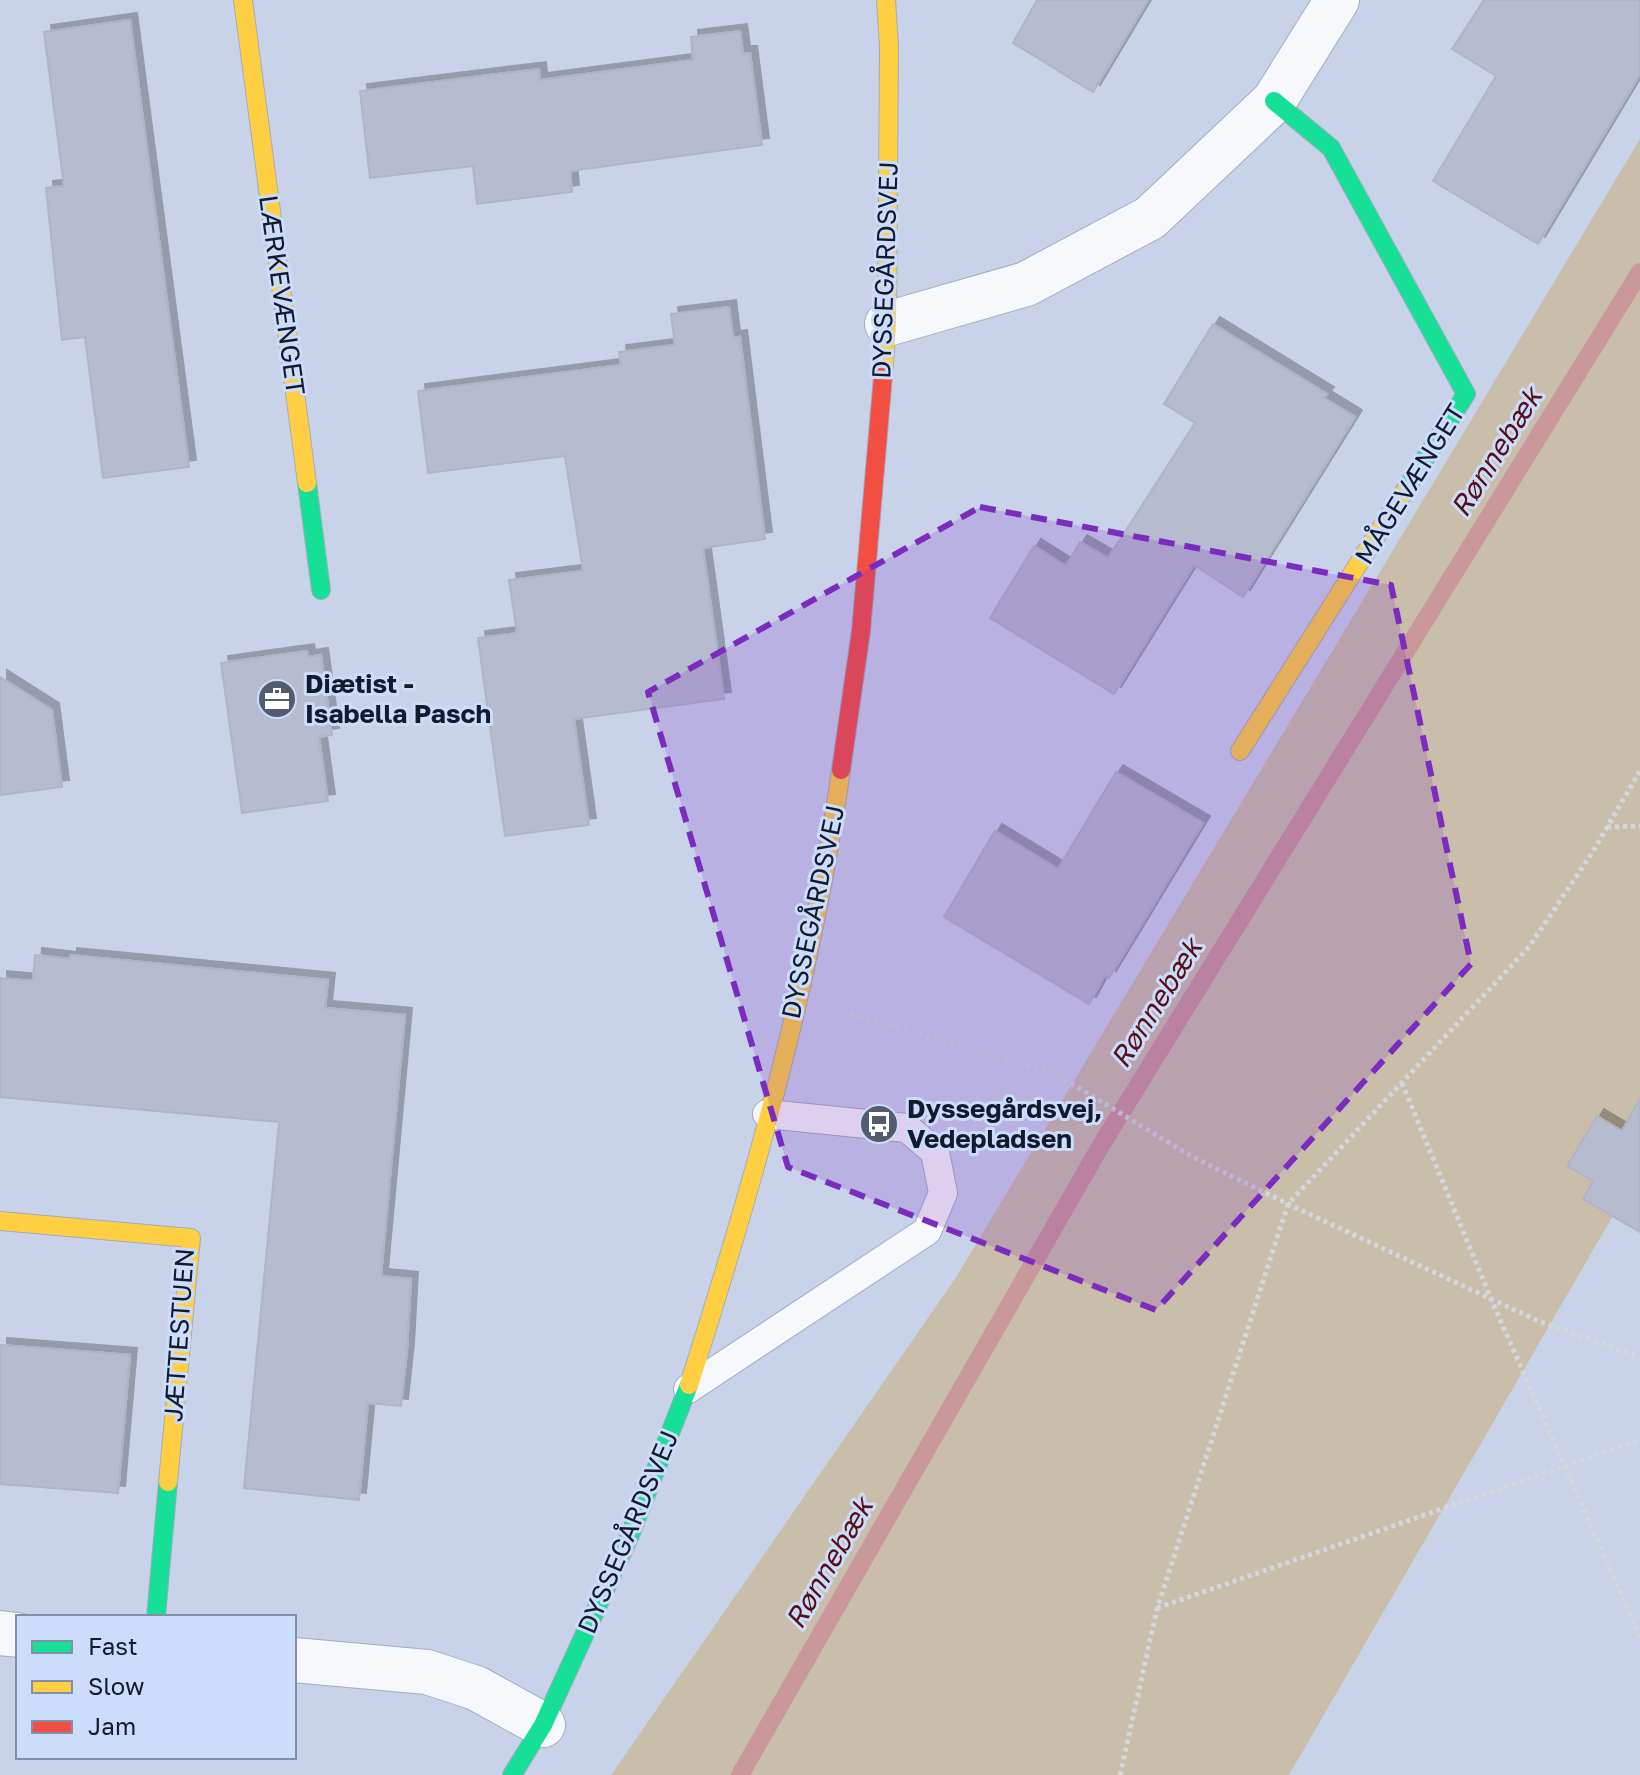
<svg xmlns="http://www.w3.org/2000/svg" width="1640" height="1775" font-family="'Golos Text',sans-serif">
<defs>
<filter id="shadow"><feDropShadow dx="7" dy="-7" stdDeviation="0" flood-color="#0004"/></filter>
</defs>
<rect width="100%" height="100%" fill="#c8d3ea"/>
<path fill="#c9bea9" d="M1640,139V1169L1289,1775H611L955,1279Z"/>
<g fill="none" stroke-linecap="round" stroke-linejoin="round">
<path stroke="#ca979a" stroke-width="18" d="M740,1775L1100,1147L1640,272"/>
</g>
<path fill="#b6bbd0" stroke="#afb4c8" stroke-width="2" filter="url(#shadow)" d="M1037,0H1148L1093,92L1013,43Z
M1484,0H1640V74L1538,244L1433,181L1496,76L1452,49Z
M130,20L189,467L103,478L85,337L62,340L46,188L64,186L44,32Z
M740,31L743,53H750L762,145L570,171L572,192L477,204L473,166L370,178L360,91L539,69L540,80L693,60L691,37Z
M729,307L733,338L740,337L765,539L703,548L724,699L574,719L589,825L505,836L478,638L517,633L509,580L583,571L565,456L428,473L418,391L621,365L619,352L675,345L671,314Z
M1213,324L1327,394L1324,398L1355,417L1243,597L1194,565L1114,694L990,618L1034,546L1066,566L1080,542L1108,558L1195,423L1164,404Z
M307,651L308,657L321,655L332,735L319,737L328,801L242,813L221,663Z
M0,677L52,710L62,787L0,795Z
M1116,772L1203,823L1109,978L1105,975L1089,1004L944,917L995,831L1058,869Z
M35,955L70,959V955L328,980L325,1008L405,1015L381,1276L411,1279L407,1350L401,1406L368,1403L359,1500L244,1488L279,1122L0,1097V978L33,981Z
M1640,1099V1232L1583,1199L1593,1181L1567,1166L1597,1116L1622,1131Z
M0,1345L130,1355L118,1493L0,1484Z"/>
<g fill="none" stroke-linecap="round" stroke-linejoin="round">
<defs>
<path id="lane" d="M688,1389L927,1231L943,1193L935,1152L907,1128L767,1114"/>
<path id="street" d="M887,324L1026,284L1150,218L1274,101L1337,0
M0,1633L18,1635
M294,1660L427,1672L476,1688L543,1725"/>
<path id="fast" d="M1274,101L1331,148L1466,394L1404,492
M307,483L321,590
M156,1617L168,1482
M512,1775L543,1725L630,1535L689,1385"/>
<path id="slow" d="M243,0L307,483
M883,376L887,324L889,46L886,0
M1240,751L1404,492
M0,1221L191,1238L168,1482
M689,1385C753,1185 812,979 841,770"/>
<path id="jam" d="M841,770L861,631L883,376"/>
</defs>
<use href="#lane" stroke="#a2abbf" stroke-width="30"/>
<use href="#street" stroke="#a2abbf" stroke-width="46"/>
<use href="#fast" stroke="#a2abbf" stroke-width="20"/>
<use href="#slow" stroke="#a2abbf" stroke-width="20"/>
<use href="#jam" stroke="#a2abbf" stroke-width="20"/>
<path stroke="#d3d7de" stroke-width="5" stroke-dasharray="4 4" stroke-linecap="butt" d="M1607,827L1640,826
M850,1014L1054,1073L1191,1156L1288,1204L1536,1320L1640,1357
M1402,1083L1491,1299L1640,1637
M1157,1608L1640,1440
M1120,1775L1157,1609L1288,1204L1529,947L1592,853L1640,771"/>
<use href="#lane" stroke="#f7f8fc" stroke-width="28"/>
<use href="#street" stroke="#f7f8fc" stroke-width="44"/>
<use href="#fast" stroke="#16e098" stroke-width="18"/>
<use href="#slow" stroke="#ffcf43" stroke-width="18"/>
<use href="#jam" stroke="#f24e42" stroke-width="18"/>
</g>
<path fill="#7b2cbf" fill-opacity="0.2" stroke="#7b2cbf" stroke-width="6" stroke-dasharray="16 10" stroke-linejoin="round" d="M980,507L1391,585L1471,964L1156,1310L788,1167L648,692Z"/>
<defs>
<symbol id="office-disc" viewBox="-11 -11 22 22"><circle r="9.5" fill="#525b6f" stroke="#ccdcfb"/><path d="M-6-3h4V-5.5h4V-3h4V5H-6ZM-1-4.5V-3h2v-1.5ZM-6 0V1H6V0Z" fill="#fff"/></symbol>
<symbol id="bus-disc" viewBox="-11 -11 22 22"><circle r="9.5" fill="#525b6f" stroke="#ccdcfb"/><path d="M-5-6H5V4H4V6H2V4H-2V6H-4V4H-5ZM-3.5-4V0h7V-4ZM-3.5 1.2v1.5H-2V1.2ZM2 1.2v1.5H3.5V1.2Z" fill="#fff"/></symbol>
</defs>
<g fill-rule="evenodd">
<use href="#office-disc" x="255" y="677" width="44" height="44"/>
<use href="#bus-disc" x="857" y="1102" width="44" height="44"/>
</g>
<g text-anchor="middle" stroke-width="6" stroke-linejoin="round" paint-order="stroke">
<g font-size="26" fill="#121b2d" stroke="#ccdcfb">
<text transform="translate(885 270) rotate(-88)" y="9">DYSSEGÅRDSVEJ</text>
<text transform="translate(282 295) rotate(82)" y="9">LÆRKEVÆNGET</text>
<text transform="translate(1410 484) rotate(-58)" y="9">MÅGEVÆNGET</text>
<text transform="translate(813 912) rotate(-78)" y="9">DYSSEGÅRDSVEJ</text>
<text transform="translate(179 1335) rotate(-86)" y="9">JÆTTESTUEN</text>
<text transform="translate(628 1532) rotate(-67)" y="9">DYSSEGÅRDSVEJ</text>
</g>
<g font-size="26" font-weight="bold" fill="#121b2d" stroke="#ccdcfb" text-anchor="start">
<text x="305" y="693">Diætist -<tspan x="305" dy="30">Isabella Pasch</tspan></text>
<text x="907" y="1118">Dyssegårdsvej,<tspan x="907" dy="30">Vedepladsen</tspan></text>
</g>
<g font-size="28" font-style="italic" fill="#560f12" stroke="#ccdcfb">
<text transform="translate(1496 452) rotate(-58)" y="10">Rønnebæk</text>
<text transform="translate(1156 1003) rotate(-58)" y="10">Rønnebæk</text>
<text transform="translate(829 1563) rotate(-60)" y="10">Rønnebæk</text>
</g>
</g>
<rect x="16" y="1615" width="280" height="144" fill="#ccdcfb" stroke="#828fa9" stroke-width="2"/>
<rect x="32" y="1641" width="40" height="12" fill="#16e098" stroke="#828fa9" stroke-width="2"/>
<text x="88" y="1655" font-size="24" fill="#121b2d">Fast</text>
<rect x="32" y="1681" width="40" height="12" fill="#ffcf43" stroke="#828fa9" stroke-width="2"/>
<text x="88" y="1695" font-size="24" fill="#121b2d">Slow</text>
<rect x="32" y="1721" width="40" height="12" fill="#f24e42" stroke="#828fa9" stroke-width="2"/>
<text x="88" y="1735" font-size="24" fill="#121b2d">Jam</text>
</svg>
